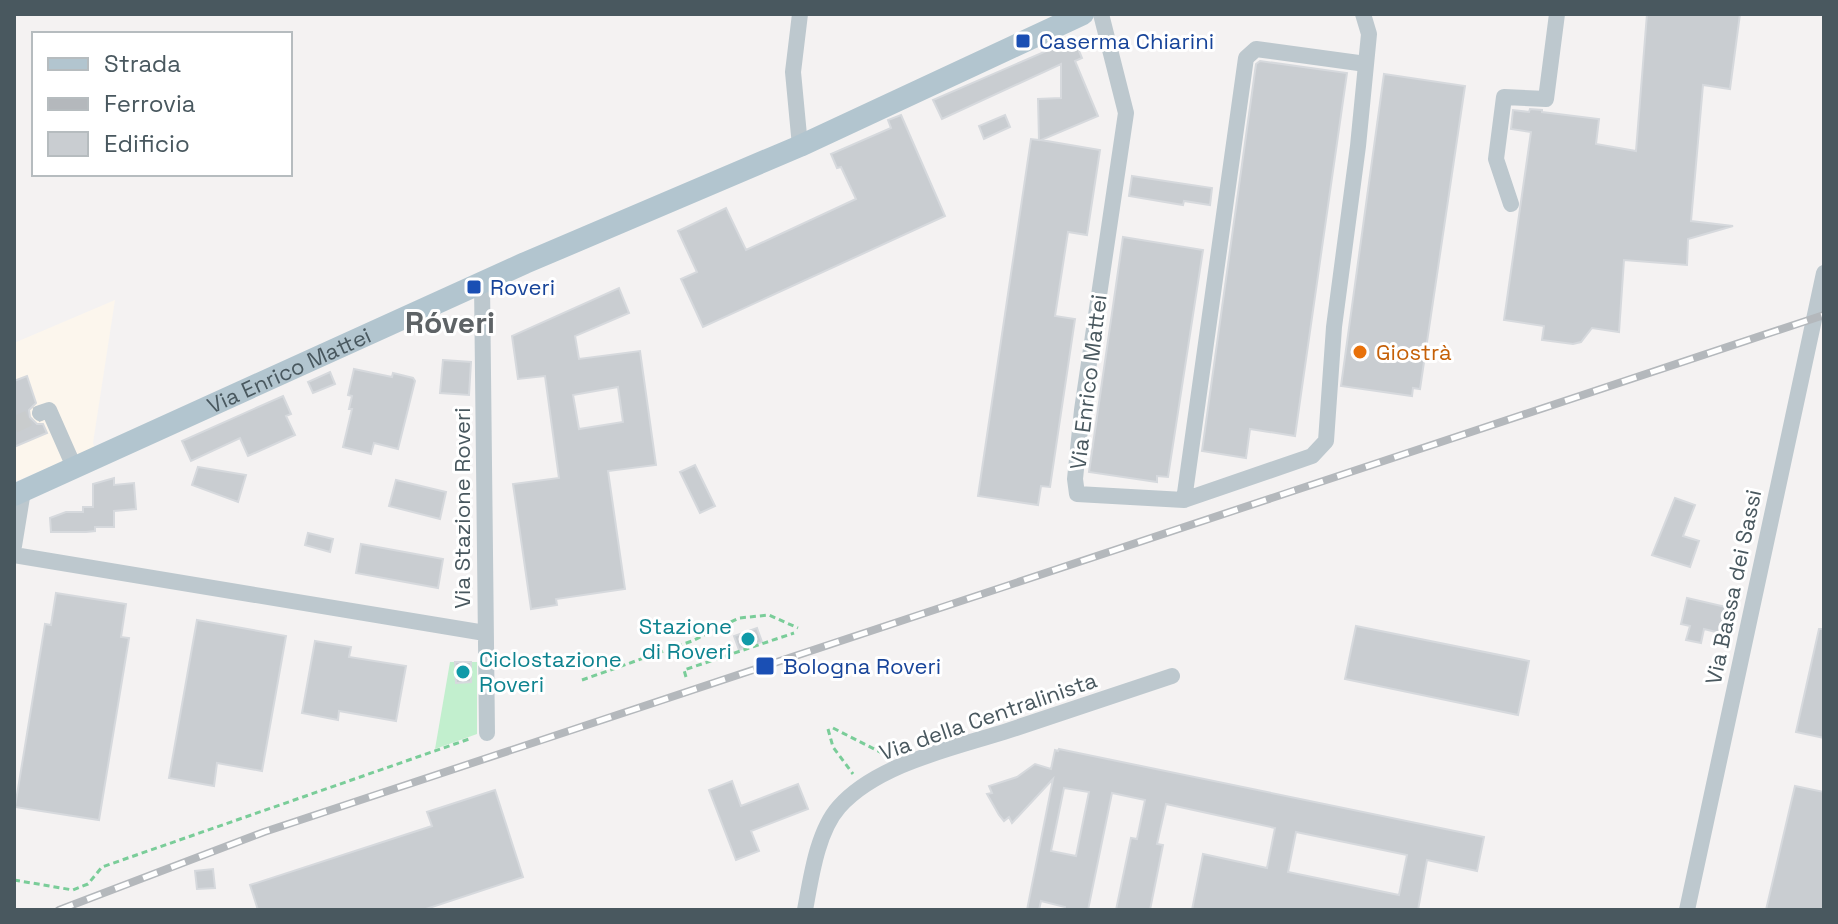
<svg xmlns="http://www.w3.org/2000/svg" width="1838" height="924" font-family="'Space Grotesk',sans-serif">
<rect width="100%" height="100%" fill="#f4f2f2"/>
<path fill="#fcf6ed" d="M115,300L93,443L95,448L14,482V343Z"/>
<path fill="#c2efce" d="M450,662H455L456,683L471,682V662H477V734L435,749Z"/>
<path fill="#c9cdd1" stroke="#d6d9dd" stroke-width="2" fill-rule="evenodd" d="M1647,14H1740L1730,89L1703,85L1691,221L1733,226L1688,239L1687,265L1624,260L1619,332L1592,328L1581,342L1573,344L1542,340L1544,326L1504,320L1531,132L1511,129L1513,110L1529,112L1530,109L1542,110V112L1599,119L1596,144L1636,151Z
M1074,39L1082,58L1075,61L1098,116L1041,140L1100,150L1087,235L1068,232L1055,316L1075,319L1050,487L1041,486L1038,505L978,496L1031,139L1039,140L1038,99L1061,98V64L942,119L933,100Z
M1260,61L1347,73L1295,436L1250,429L1246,458L1202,451L1256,64Z
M1384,74L1465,86L1420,389L1413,388L1412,396L1341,386Z
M901,115L945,216L703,327L681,279L697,272L678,231L726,208L746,250L856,199L841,167L837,168L831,154L891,128L888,120Z
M1005,115L1010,127L984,139L979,126Z
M1132,176L1212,188L1210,205L1184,201L1183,205L1129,196Z
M1123,237L1203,250L1168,477L1157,476V482L1089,472Z
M619,288L629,313L575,336L579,359L640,351L656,465L608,471L625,589L556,599L557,605L531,609L513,484L559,478L545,376L518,379L512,336ZM618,387L623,422L579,429L573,395Z
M443,360L471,362L469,395L440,393Z
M354,369L392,377L393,373L413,378L415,381L398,449L374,443L371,454L343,447L352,409H349L352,396L348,395Z
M330,372L335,384L313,393L308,382Z
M27,376L36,403L29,410L30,417L37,424H43L47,433L14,447V381Z
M283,396L291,414L286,416L295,435L248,456L240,438L191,461L182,441Z
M695,465L715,506L700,513L680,472Z
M198,467L246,475L238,502L192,485Z
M114,478V485L134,483L136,509L114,511V527H95V531L86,532H51L50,518L66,512H83V507H93V484Z
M396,480L446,492L440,519L389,506Z
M1675,498L1695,505L1683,536L1699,541L1690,567L1652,555Z
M308,533L333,539L330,552L305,545Z
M361,544L443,559L438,588L356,573Z
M56,593L126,604L121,637L129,638L99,820L15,807L45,624L51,625Z
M1687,598L1726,607L1720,633L1704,629L1701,643L1686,640L1690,626L1681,624Z
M197,620L286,636L262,771L217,763L214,786L169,778Z
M1356,626L1529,661L1518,715L1345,679Z
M757,628L762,642L739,650L734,636Z
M1819,629H1824V738L1796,732Z
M315,641L351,647L349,657L406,666L396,721L339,711L338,720L302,713Z
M455,662H471V682L456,683Z
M1059,749L1484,837L1477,871L1427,860L1418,910H1192L1203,854L1267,868L1275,828L1166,804L1157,844L1163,845L1150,910H1116L1131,838L1137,839L1145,800L1112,793L1088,910H1065V907L1041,901L1039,910H1027L1053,779L1012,823L1009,817L1004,821L999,815L987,794L992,793L989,786L1017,777L1035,764L1051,769L1055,750L1058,751ZM1064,788L1089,792L1076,856L1051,851ZM1296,832L1407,855L1399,895L1288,872Z
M732,781L741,806L798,784L808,809L751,831L759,851L736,860L709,790Z
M1795,786L1824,792V910H1766Z
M495,790L523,877L423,910H258L250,885L432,826L427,812Z
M213,869L215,888L197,889L195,871Z"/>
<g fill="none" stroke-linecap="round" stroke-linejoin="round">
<path stroke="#c9cccd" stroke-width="16" stroke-dasharray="16 8" stroke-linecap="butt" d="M14,425L40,413"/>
<path stroke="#7acd99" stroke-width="3" stroke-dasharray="6 4" stroke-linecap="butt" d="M783,671L805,664
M686,677L684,670L794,633
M582,680L692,641L739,618L769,615L798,628
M833,728L884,754L890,752
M828,729L833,747L853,774
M14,880L73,890L88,884L102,867L472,738"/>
<path stroke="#bdc8ce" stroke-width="16" d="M1101,14L1126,113L1082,410L1075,479L1077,494L1184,500L1312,456L1326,441L1334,327L1358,146L1369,34L1363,14
M800,146L793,72L800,14
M1511,204L1496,159L1504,97L1546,99L1557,14
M482,283L487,733
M40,413L49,410L75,469
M1184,500L1246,58L1256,49L1366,64
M14,546L23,491
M14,555L485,633
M805,910C811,878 817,832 839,807C878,763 955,748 1010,730C1064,712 1118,694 1172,676
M1687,910L1824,273"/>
<path stroke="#b2c5cf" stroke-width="22" id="s1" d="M14,495L525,263L800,146L1083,14"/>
<defs>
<path id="rail" d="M59,910L264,832L1824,315"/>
</defs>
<use href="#rail" stroke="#b4b8bc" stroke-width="8"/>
<use href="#rail" stroke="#fff" stroke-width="5" stroke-dasharray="15" stroke-linecap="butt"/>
</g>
<g fill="#1a4fb4" stroke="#fff" stroke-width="3">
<rect x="1015" y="33" width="16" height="16" rx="4"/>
<rect x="466" y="279" width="16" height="16" rx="4"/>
<rect x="755" y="656" width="20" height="20" rx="4"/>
</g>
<circle fill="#e8710a" stroke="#fff" stroke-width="3" cx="1360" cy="352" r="8"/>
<g fill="#0f9aa8" stroke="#fff" stroke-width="3">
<circle cx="748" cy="639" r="8"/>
<circle cx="463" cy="672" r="8"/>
</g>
<g text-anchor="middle" stroke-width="6" stroke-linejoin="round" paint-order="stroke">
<g font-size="22" fill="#164399" stroke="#fff" text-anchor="start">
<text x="1039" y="49">Caserma Chiarini</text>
<text x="490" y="295">Roveri</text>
<text x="783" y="674">Bologna Roveri</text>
</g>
<g font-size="22" fill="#c56008" stroke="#fff" text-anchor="start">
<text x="1376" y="360">Giostrà</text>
</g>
<g font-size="22" fill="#49585f" stroke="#fff">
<text dy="8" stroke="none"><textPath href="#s1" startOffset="302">Via Enrico Mattei</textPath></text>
<text transform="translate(1088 382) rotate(-83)" y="8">Via Enrico Mattei</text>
<text transform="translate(462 508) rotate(-90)" y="8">Via Stazione Roveri</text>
<text transform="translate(1733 587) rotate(-78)" y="8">Via Bassa dei Sassi</text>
<text transform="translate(988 716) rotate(-19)" y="8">Via della Centralinista</text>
</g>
<g font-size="22" fill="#0d838f" stroke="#fff" text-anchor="end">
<text x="732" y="634">Stazione<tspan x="732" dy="25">di Roveri</tspan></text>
<text x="479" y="667" text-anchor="start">Ciclostazione<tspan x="479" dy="25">Roveri</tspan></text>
</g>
<g font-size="30" font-weight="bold" fill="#5e6366" stroke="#fff">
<text x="450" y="333">Róveri</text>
</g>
</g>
<rect width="1838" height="924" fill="none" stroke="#49585f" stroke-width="32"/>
<rect x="32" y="32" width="260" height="144" fill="#ffffff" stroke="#b6bcbf" stroke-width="2"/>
<rect x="48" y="58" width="40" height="12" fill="#b2c5cf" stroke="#b6bcbf" stroke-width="2"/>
<text x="104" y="72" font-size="24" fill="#49585f">Strada</text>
<rect x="48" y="98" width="40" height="12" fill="#b4b8bc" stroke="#b6bcbf" stroke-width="2"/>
<text x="104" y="112" font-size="24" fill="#49585f">Ferrovia</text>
<rect x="48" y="132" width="40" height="24" fill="#c9cdd1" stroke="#b6bcbf" stroke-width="2"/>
<text x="104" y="152" font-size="24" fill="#49585f">Edificio</text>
</svg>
